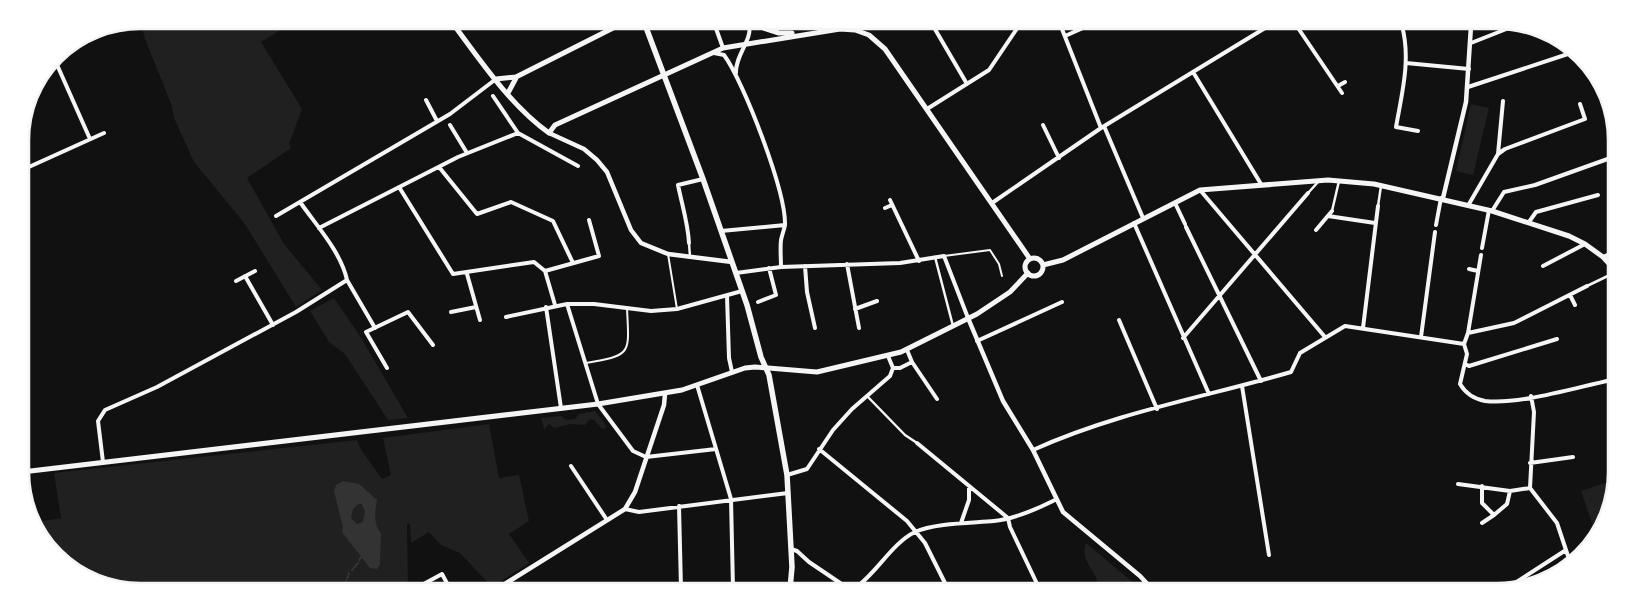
<svg xmlns="http://www.w3.org/2000/svg" width="1637" height="612" font-family="Raleway,sans-serif">
<rect width="100%" height="100%" fill="#111"/>
<path fill="#202020" d="M140,20L295,21L261,42L302,109L289,144L291,148L247,178L284,244L322,290L296,307L245,224L194,162L174,118L172,106L145,39Z
M1471,104L1489,108L1473,175L1456,171Z
M334,298L360,336L408,418L388,420L345,354L329,342L310,311Z
M595,411L607,427L602,429L594,420L590,419L585,425L570,424L554,428L549,424L544,429L541,418L561,416L566,420L575,419L579,414Z
M489,424L499,478L519,475L529,521L509,534L529,563L492,587L460,553L441,545L429,532L411,543L410,523L407,525L408,587L101,586L50,551L40,533L38,522L61,518L54,473L357,440L360,448L382,479L391,475L383,438Z
M1611,481V511L1595,532L1581,491Z
M1086,543L1142,590H1099C1099,572 1079,562 1086,543Z"/>
<path fill="#333" fill-rule="evenodd" d="M343,481L359,484L377,500C375,510 373,525 381,533L380,564L377,569L370,568L342,532L343,527L334,491L336,485ZM358,504H362L365,512L363,522L357,524L351,518L353,509Z"/>
<g fill="none" stroke-linecap="round" stroke-linejoin="round">
<path stroke="#333" stroke-width="2" d="M359,560L362,556
M352,570L358,563
M347,579L349,573
M346,581V587"/>
<path stroke="#f5f5f5" stroke-width="2" d="M668,254L677,309
M944,256L990,250L999,264L1002,276
M586,363C633,355 629,354 627,308"/>
<path stroke="#f5f5f5" stroke-width="2.5" d="M1308,193L1319,181
M1378,206L1381,186
M1332,211L1339,181
M689,243L690,257
M935,257L953,326
M1587,286L1614,273
M867,396L905,435L917,443"/>
<path stroke="#f5f5f5" stroke-width="4" d="M714,23L723,48
M932,24L967,84
M1060,24L1101,128
M1296,25L1342,93
M454,26L464,21
M1402,26C1411,59 1402,93 1396,127L1418,131
M855,30L860,23
M1065,36L1092,24
M1471,43L1514,26
M714,53L724,55C744,82 786,192 785,225C784,230 782,235 781,240C780,248 781,258 781,267
M54,58L90,139
M1406,63L1469,69
M1193,72L1261,184
M736,73C735,55 753,40 749,24
M1338,86L1345,82
M1468,87L1574,52
M493,96L518,133L578,166
M426,100L437,121
M927,109L989,70L1020,24
M450,125L467,153
M1043,125L1059,158
M1104,126L1143,218
M1498,154L1505,149L1585,119L1580,104
M439,167L477,214L511,202L553,221L573,263
M20,171L104,133
M399,187L453,274L534,262L545,271L555,305
M1200,190L1325,337
M890,200L919,261
M992,203L1101,128L1270,25
M1175,203L1185,224
M1469,204L1498,154L1503,101
M885,208L892,205
M1492,211L1504,192L1535,185L1616,156
M276,216L450,114L496,79
M1328,216L1375,223
M1529,222L1536,212L1598,195
M1134,223L1209,394
M1436,225L1441,198
M1186,227L1261,381
M319,228L458,157L518,133
M1316,230L1332,211
M721,231L785,225
M689,243C688,223 682,205 678,185L703,179
M1482,248L1489,210
M1603,257L1614,252
M847,264L859,328
M805,266L807,292L815,328
M1543,266L1585,244
M1469,269L1478,271
M545,271L599,256L589,220
M736,273L781,267L900,263L944,256L968,318
M467,274L480,320
M245,276L273,325
M347,280L375,328
M236,281L255,271
M1570,295L1575,305
M727,296L729,358L732,372
M758,302L776,295L769,268
M567,304L598,404L633,451L646,457L716,449
M546,307L561,408
M855,309L877,301
M451,312L476,307
M506,317L567,304H594L651,311L677,309L742,291
M1119,320L1157,409
M1363,328L1378,206
M1468,333L1514,323L1587,286
M1421,337L1435,232
M1183,338L1308,193
M977,341L1062,302
M1464,344L1467,354L1460,384C1466,394 1474,399 1485,401C1520,405 1577,387 1612,380
M1464,344L1468,333L1481,255
M907,350L912,362L937,399
M1465,364L1469,366L1557,339
M387,368L366,332L408,312L433,345
M893,368H900L912,362
M697,385L731,499L733,588
M1242,386L1269,555
M917,443L1008,518
M819,449L907,521L925,543L948,589
M1033,450C1114,413 1205,397 1291,372L1300,353L1345,326L1464,344
M103,462L98,421L105,410L157,387L296,312L347,280C341,252 316,225 300,202
M1530,463L1573,457
M571,466L607,520
M787,475L807,469L833,430L852,409L890,376L893,368L888,356
M22,479L32,516
M1458,484L1510,491L1530,488L1534,412L1531,396
M1482,486V503L1494,515L1507,504L1510,491
M1530,488L1557,523L1571,565
M679,506L681,588
M625,509L639,512L788,493
M1008,518L1010,527L1040,590
M961,523L969,500V488
M1482,523L1494,515
M791,549L797,551L809,562L849,589
M420,586L442,574L449,587
M1497,586L1499,592
M854,589C876,574 892,543 915,532C934,523 973,523 994,521C1015,519 1037,509 1055,500
M1501,592L1566,550"/>
<path stroke="#f5f5f5" stroke-width="4.5" d="M549,133L584,149L597,160L607,172L631,230L641,243L668,254L732,262
M1443,198L1466,102L1471,26
M968,318L1003,401L1033,450L1063,512L1140,576L1153,590
M500,587L625,509L635,492L664,405L665,394"/>
<path stroke="#f5f5f5" stroke-width="5" d="M451,21C480,60 510,105 549,133L555,125L723,48L840,29L855,30L869,35L885,49L1030,259
M748,23L779,33H792
M496,79L516,77L625,22
M508,93L516,78
M1025 267a9 9 0 1 1 18 0a9 9 0 1 1-18 0Z
M1043,265L1063,260L1200,190L1328,180L1374,184L1492,211L1569,236L1585,244L1603,257L1614,269
M22,472L598,404L682,390L745,368L755,367L817,372L901,352L977,314L1010,292L1028,273"/>
<path stroke="#f5f5f5" stroke-width="5.5" d="M644,22L703,179L747,305L761,357L769,375L787,475L792,567L790,589"/>
</g>
<path d="M0 0H1637V612H0ZM140 29H1497A111 111 0 0 1 1608 140V472A111 111 0 0 1 1497 583H140A111 111 0 0 1 29 472V140A111 111 0 0 1 140 29Z" fill="#fff" fill-rule="evenodd"/>
<path fill="none" stroke="#f5f5f5" stroke-width="2.5" d="M140 29H1497A111 111 0 0 1 1608 140V472A111 111 0 0 1 1497 583H140A111 111 0 0 1 29 472V140A111 111 0 0 1 140 29Z"/>
</svg>
